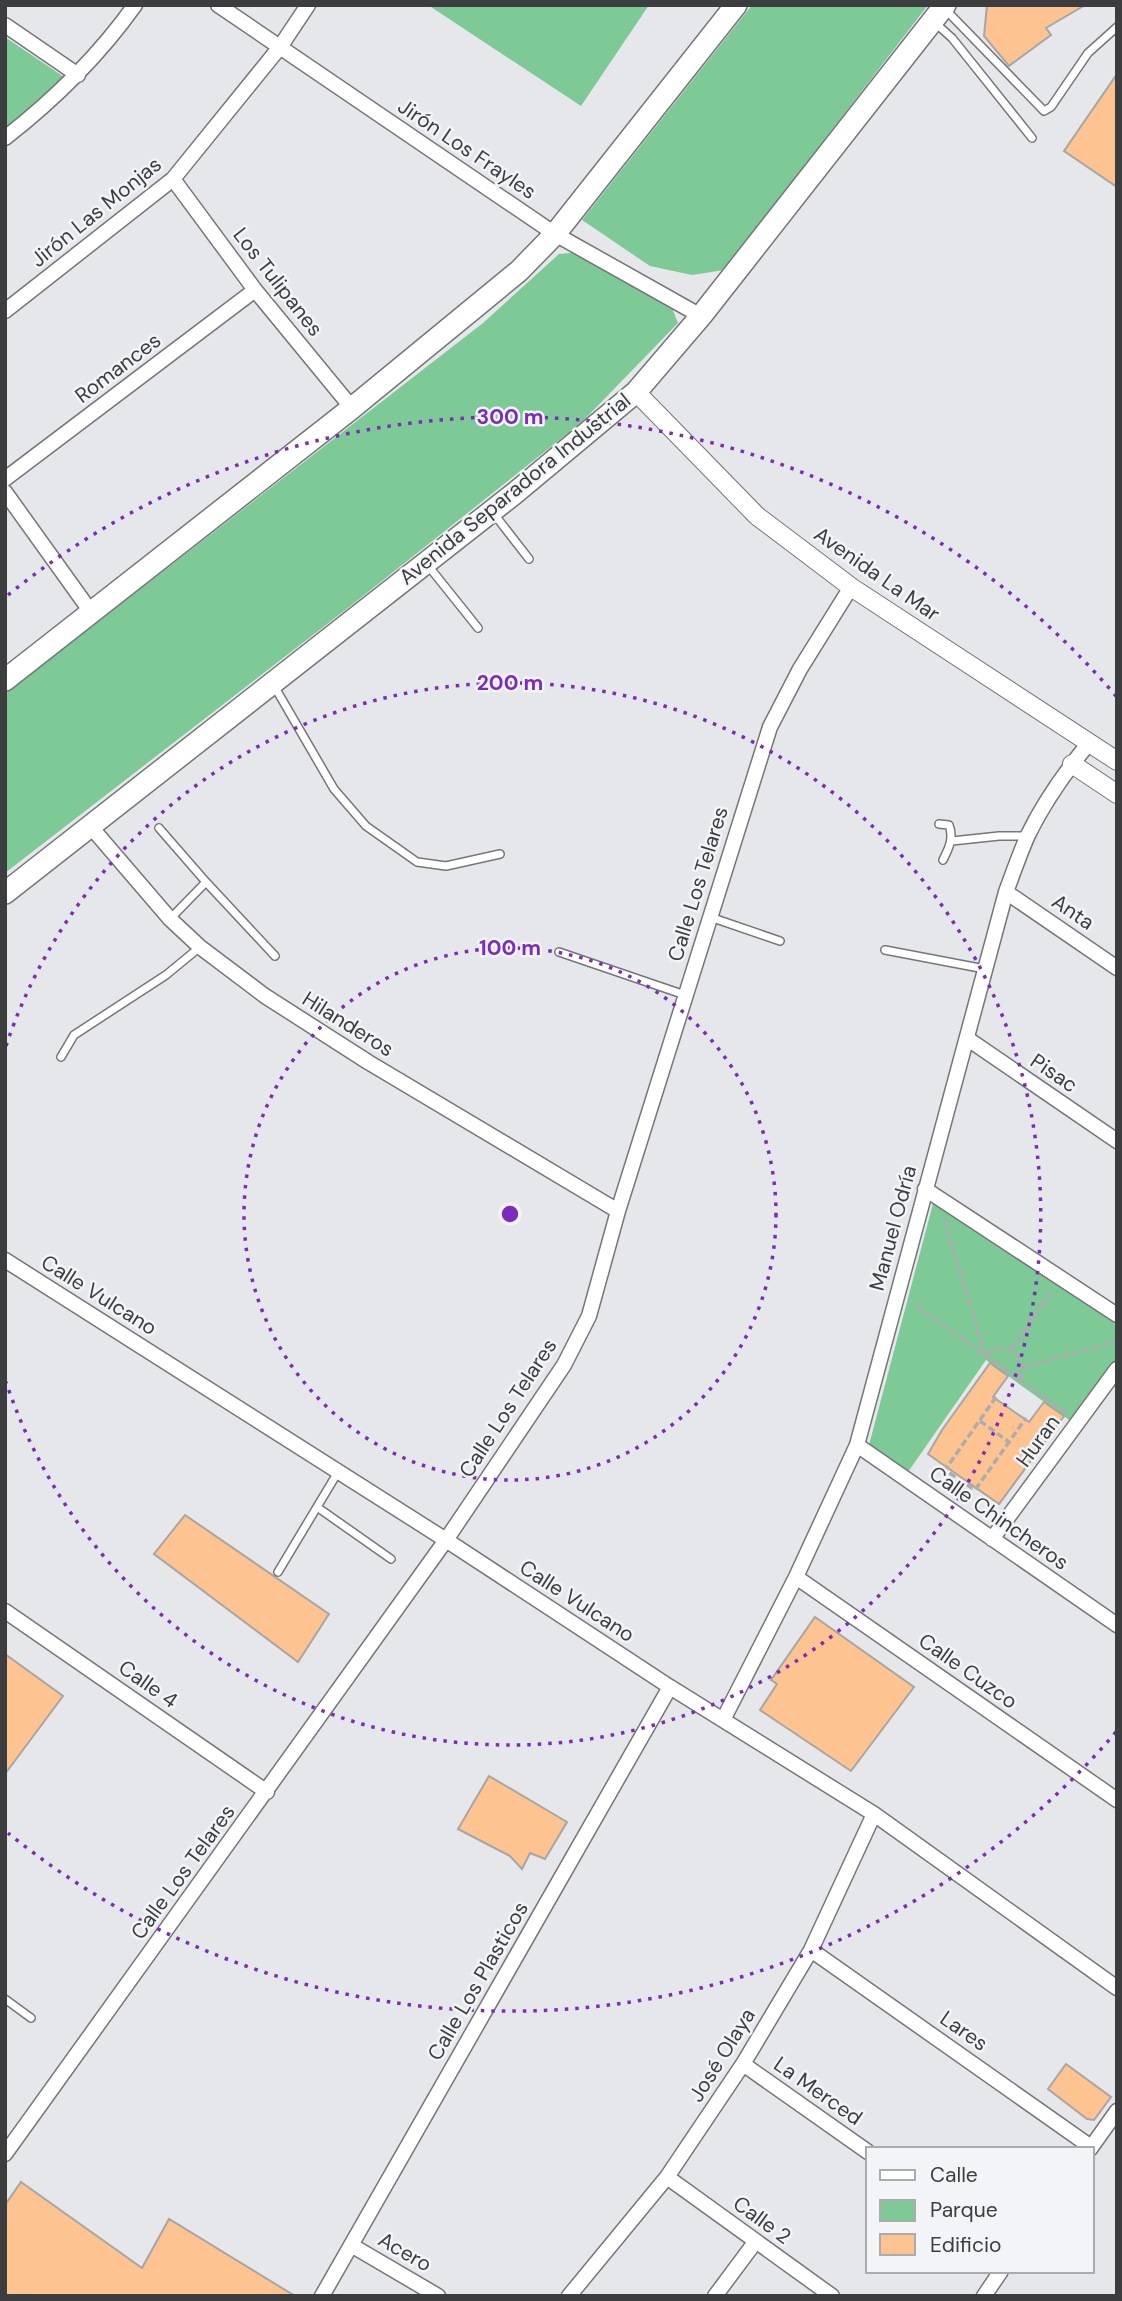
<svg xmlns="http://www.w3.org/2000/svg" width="1122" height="2301" font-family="'DM Sans',sans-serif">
<rect width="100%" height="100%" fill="#e6e7ea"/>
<path fill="#7dca97" d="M428,5H649L581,106Z
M752,5H928L724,270L692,275L650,266L582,220Z
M5,37L64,77L61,87L5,133Z
M581,252L670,303L678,323L582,422L353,604L5,873V694L483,323L559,254Z
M934,1200L1117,1322V1360L1072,1422L986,1360L908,1472L869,1445Z"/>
<path fill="#fdc391" stroke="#a8a5a3" stroke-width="2" d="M987,5H1085L1046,28L1051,35L1009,66L984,36Z
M1117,74V187L1064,151Z
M990,1363L1008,1376L993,1397L1029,1422L1044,1402L1064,1416L999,1504L928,1454L942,1430Z
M185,1515L329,1614L298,1662L154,1554Z
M815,1617L914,1687L851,1771L760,1710L777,1684L771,1680Z
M5,1654L63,1696L5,1774Z
M489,1776L567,1822L545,1859L530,1853L522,1869L510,1856L458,1829Z
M1066,2064L1111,2097L1094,2120L1087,2119L1048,2089Z
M21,2182L142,2268L169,2219L295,2296H5V2205Z"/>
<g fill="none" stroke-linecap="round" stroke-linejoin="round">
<defs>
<path id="service" d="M944,8L1044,111L1051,107L1088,53L1117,27
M933,21L952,38L1032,138
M494,514L529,559
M426,563L478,628
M273,684L334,789L366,826L417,862L446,866L500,854
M939,824L949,825C954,838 949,848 943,860
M159,828L206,882L275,956
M952,841L999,836H1027
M710,917L780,941
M170,919L206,882
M885,950L985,969
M559,952L685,995
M61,1057L74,1035L166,975L200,947
M317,1507L391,1559
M278,1572L338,1472
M5,1999L31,2018"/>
<path id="minor" d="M218,5L555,234L701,316
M5,25L78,75
M5,138C55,99 98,57 135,5
M173,179L255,290L352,408
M5,311L173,179L280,47L308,5
M5,479L255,290
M5,492L91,612
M91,827L170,919L200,947L265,996L368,1062L618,1211
M1006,892L1117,968
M968,1039L1117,1141
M925,1189L1117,1315
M5,1260L446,1540L670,1687L874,1814L1117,1988
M857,1445L1117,1625
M992,1539L1117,1369
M796,1577L1117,1800
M5,1611L267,1792
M723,1720L796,1577L857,1445L1006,892C1013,873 1020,853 1028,835C1044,802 1066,771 1089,743
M811,1950L1091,2147
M743,2064L868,2152
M1090,2149L1117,2111
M5,2154L446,1540L564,1365L589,1316L618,1211L770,727L800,669L851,587
M667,2177L832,2296
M351,2245L438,2296
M322,2296L670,1687
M569,2296L667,2177L743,2064L811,1950L874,1814
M715,2296L756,2241
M984,2296L1001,2271"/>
<path id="tertiary" d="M636,392L757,516L851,587L1117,761
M1072,764L1117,794"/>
<path id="secondary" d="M5,680L352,408L519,271L555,234L736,5
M5,893L515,493L636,392L701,316L945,5"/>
</defs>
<use href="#service" stroke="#767679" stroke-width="10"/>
<use href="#minor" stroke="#767679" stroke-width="17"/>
<use href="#tertiary" stroke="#767679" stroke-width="20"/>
<use href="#secondary" stroke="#767679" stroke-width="24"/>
<path stroke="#abacae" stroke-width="3.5" stroke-dasharray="7 3.5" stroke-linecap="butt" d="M944,1219L985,1354
M916,1306L1067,1413
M1011,1350L1052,1291
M986,1354L998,1348L1011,1350C1021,1358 1024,1367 1018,1379
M1022,1368L1117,1341
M996,1397L945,1470L975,1490L1026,1418
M980,1421L1009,1442
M955,1488L961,1480"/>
<use href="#service" stroke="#fff" stroke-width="7"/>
<use href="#minor" stroke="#fff" stroke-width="14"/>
<use href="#tertiary" stroke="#fff" stroke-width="18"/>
<use href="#secondary" stroke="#fff" stroke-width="21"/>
</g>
<g fill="none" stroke="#7b2cbf" stroke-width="3.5" stroke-dasharray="3.5 7">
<circle cx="510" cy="1214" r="266"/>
<path d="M6 1046A531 531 0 1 1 6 1382"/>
<path d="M1116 1732A797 797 0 0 1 8 1833M8 595A797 797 0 0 1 1116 696"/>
</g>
<g text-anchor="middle" stroke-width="5" stroke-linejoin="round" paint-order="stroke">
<g font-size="21" fill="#3c3d3e" stroke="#f3f4f7">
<text transform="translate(467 149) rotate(34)" y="7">Jirón Los Frayles</text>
<text transform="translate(96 212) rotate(-39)" y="7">Jirón Las Monjas</text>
<text transform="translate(278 282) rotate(52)" y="7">Los Tulipanes</text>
<text transform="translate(118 368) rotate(-37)" y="7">Romances</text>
<text transform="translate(515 489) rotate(-39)" y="7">Avenida Separadora Industrial</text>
<text transform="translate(877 574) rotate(35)" y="7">Avenida La Mar</text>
<text transform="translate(698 884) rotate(-73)" y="7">Calle Los Telares</text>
<text transform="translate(1073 912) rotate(34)" y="7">Anta</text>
<text transform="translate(348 1024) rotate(32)" y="7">Hilanderos</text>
<text transform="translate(1054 1073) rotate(34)" y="7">Pisac</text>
<text transform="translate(893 1228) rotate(-75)" y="7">Manuel Odría</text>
<text transform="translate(99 1295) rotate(32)" y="7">Calle Vulcano</text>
<text transform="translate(508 1408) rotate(-57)" y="7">Calle Los Telares</text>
<text transform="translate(1038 1441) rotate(-54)" y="7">Huran</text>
<text transform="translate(999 1518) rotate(35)" y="7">Calle Chincheros</text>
<text transform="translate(577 1601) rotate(33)" y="7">Calle Vulcano</text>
<text transform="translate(968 1671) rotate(35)" y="7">Calle Cuzco</text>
<text transform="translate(148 1684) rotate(35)" y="7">Calle 4</text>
<text transform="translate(183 1872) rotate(-54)" y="7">Calle Los Telares</text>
<text transform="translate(478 1981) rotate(-60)" y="7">Calle Los Plasticos</text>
<text transform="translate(964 2031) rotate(35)" y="7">Lares</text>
<text transform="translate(722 2055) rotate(-58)" y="7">José Olaya</text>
<text transform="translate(818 2091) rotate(35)" y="7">La Merced</text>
<text transform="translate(762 2220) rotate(36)" y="7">Calle 2</text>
<text transform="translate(405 2252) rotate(30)" y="7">Acero</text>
</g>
</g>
<circle cx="510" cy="1214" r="10" fill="#7b2cbf" stroke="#f3f4f7" stroke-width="3.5"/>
<g font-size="21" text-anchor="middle" font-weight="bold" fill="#7b2cbf" stroke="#f3f4f7" stroke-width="5" stroke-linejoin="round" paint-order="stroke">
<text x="510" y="424">300 m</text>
<text x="510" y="690">200 m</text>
<text x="510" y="955">100 m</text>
</g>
<rect width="1122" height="2301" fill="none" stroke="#3c3d3e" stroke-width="14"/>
<rect x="866" y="2147" width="228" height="126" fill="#f3f4f7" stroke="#aaabad" stroke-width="2"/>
<rect x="880" y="2170" width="35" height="10" fill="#ffffff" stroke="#aaabad" stroke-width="2"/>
<text x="930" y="2182" font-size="21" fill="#3c3d3e">Calle</text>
<rect x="880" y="2200" width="35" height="21" fill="#7dca97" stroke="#aaabad" stroke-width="2"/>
<text x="930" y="2217" font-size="21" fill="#3c3d3e">Parque</text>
<rect x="880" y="2234" width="35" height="21" fill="#fdc391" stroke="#aaabad" stroke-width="2"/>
<text x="930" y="2252" font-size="21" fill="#3c3d3e">Edificio</text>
</svg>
